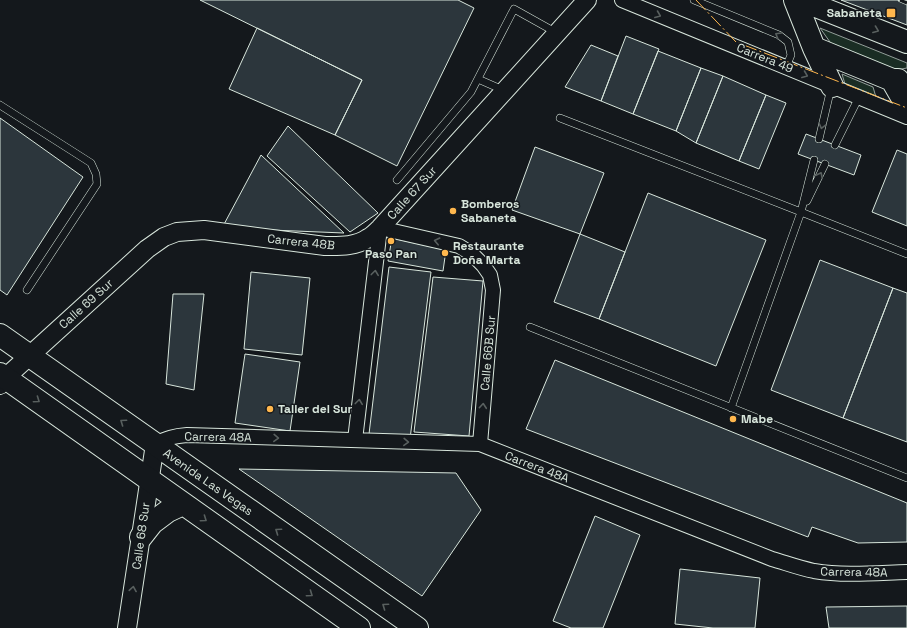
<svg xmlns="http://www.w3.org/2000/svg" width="907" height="628" font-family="'Space Grotesk',sans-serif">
<rect width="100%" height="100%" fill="#14181c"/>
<path fill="#1a2d24" stroke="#939e99" d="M820,28L907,63V68L890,71L835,49Z
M842,74L873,87L878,104L847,91Z"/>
<path fill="#2c363c" stroke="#d8e6dc" d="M200,0H458L474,8L397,166L335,135L362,80Z
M841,0H907V25Z
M257,28L362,80L335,135L229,89Z
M626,36L659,49L633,114L601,101Z
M591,45L618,56L601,101L565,87Z
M658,51L701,68L676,131L633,114Z
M701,68L723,76L696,143L676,131Z
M723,76L766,95L739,161L696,143Z
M766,95L786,103L759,169L739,161Z
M0,118L83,177L7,295L0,290Z
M288,126L378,213L350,232L267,156Z
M806,134L861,155L854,175L798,154Z
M535,147L604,173L580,234L512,210Z
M897,150L907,154V226L872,212Z
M261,155L344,233L222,228Z
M648,193L766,240L716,366L599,319Z
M580,234L625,252L599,319L554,302Z
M392,238L446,250L443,271L388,261Z
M820,260L893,288L843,418L771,390Z
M389,267L431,272L410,439L369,434Z
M251,272L310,278L302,355L244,349Z
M433,277L483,281L469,436L414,432Z
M893,288L907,293V442L843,418Z
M173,294H204L194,390L166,384Z
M245,354L300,362L290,431L235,423Z
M555,360L907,503V542L858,543L812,527L808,537L526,429Z
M239,469L456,473L481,510L422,596Z
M595,516L640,535L603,628H571L553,621Z
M680,569L760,578L755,628H713L675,624Z
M907,606V628H829L826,607Z"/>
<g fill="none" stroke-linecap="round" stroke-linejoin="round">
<defs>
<path id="service" d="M694,0L779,35L788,42L791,55L786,67
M478,79L503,90
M0,105L91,163L96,174L97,184L27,290
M560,118L801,212L907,254
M819,139L831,88
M835,145L859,97
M397,180L471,92L514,9L557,33
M807,201L825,164
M530,327L907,478
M731,408L801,212L814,160"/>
<path id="minor" d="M622,0L907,117
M355,440L380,228L459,246L472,254L483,265L490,275L493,290L480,444
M155,444C167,438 174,436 187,435L480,444L772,559C786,563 799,568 814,571C844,576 876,573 907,572"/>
<path id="tertiary" d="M0,385L5,378L147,249L164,237L177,232L204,230L325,246C339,246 355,247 368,238C372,236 376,232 380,228L587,0
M127,628L155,444"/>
<path id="primary" d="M0,335L417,628
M0,374L359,628
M141,537L152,523L168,511L183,504"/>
<path id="trunk" d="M795,0L814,48L832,86
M801,0L907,42
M814,48L907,86
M898,80H892L907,106"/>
</defs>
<use href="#service" stroke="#d8e6dc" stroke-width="8"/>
<use href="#minor" stroke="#d8e6dc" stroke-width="16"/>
<use href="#tertiary" stroke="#d8e6dc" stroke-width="20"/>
<use href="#primary" stroke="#d8e6dc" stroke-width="24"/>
<use href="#trunk" stroke="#d8e6dc" stroke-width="24"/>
<use href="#service" stroke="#14181c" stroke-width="7"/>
<use href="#minor" stroke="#14181c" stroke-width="14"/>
<use href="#tertiary" stroke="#14181c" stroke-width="18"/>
<use href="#primary" stroke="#14181c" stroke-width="22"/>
<use href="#trunk" stroke="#14181c" stroke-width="22"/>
<defs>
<path id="rail" d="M900,0L907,3"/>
</defs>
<use href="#rail" stroke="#d8e6dc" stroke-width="4.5"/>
<use href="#rail" stroke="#14181c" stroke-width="3" stroke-dasharray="9" stroke-linecap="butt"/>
<path stroke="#ffb74d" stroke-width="1" stroke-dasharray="14 3 2 3" stroke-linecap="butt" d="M696,0L736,42L907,108"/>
</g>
<defs><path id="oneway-chevron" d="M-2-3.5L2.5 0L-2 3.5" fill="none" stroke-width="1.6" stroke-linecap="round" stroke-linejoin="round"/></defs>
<g stroke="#59605f">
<use href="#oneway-chevron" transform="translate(658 15) rotate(22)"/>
<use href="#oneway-chevron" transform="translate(876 30) rotate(21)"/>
<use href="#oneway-chevron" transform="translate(778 35) rotate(-150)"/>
<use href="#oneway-chevron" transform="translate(805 75) rotate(22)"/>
<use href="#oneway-chevron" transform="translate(822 126) rotate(104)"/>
<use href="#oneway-chevron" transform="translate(820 175) rotate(-63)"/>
<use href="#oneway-chevron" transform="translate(437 241) rotate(-167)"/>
<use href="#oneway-chevron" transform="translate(375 273) rotate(-83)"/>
<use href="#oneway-chevron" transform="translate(37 400) rotate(35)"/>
<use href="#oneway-chevron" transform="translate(359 402) rotate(-83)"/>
<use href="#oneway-chevron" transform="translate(483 406) rotate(-85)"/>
<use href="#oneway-chevron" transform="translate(123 422) rotate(-145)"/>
<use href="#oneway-chevron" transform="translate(276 438) rotate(2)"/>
<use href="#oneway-chevron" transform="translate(406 442) rotate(2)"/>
<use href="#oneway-chevron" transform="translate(204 519) rotate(35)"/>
<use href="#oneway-chevron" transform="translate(278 531) rotate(-145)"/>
<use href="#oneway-chevron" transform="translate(133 589) rotate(-81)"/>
<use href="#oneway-chevron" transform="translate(310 594) rotate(35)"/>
<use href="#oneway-chevron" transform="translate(385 606) rotate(-145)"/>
</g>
<g fill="#ffb74d" stroke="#14181c" stroke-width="1.5">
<rect x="886" y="8" width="10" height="10" rx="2"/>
<circle cx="453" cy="211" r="4"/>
<circle cx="391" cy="241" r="4"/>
<circle cx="445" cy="253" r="4"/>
<circle cx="270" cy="409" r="4"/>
<circle cx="733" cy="419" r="4"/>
</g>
<g text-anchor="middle" stroke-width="3" stroke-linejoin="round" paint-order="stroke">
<g font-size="12" font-weight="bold" fill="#d8e6dc" stroke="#14181c" text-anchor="start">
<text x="882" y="17" text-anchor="end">Sabaneta</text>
<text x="461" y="208">Bomberos<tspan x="461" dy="14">Sabaneta</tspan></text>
<text x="453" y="250">Restaurante<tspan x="453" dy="14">Doña Marta</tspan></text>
<text x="391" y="258" text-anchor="middle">Paso Pan</text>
<text x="278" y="413">Taller del Sur</text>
<text x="741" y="423">Mabe</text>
</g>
<g font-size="12" fill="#d8e6dc" stroke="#14181c">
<text transform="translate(765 58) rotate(22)" y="4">Carrera 49</text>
<text transform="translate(412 193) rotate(-48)" y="4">Calle 67 Sur</text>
<text transform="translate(301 242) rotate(6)" y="4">Carrera 48B</text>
<text transform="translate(86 304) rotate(-42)" y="4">Calle 69 Sur</text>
<text transform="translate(488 353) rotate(-85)" y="4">Calle 66B Sur</text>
<text transform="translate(218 437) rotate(1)" y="4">Carrera 48A</text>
<text transform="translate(537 467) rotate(21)" y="4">Carrera 48A</text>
<text transform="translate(208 482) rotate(35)" y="4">Avenida Las Vegas</text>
<text transform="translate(141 536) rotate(-82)" y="4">Calle 68 Sur</text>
<text transform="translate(854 572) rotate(1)" y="4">Carrera 48A</text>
</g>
</g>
</svg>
